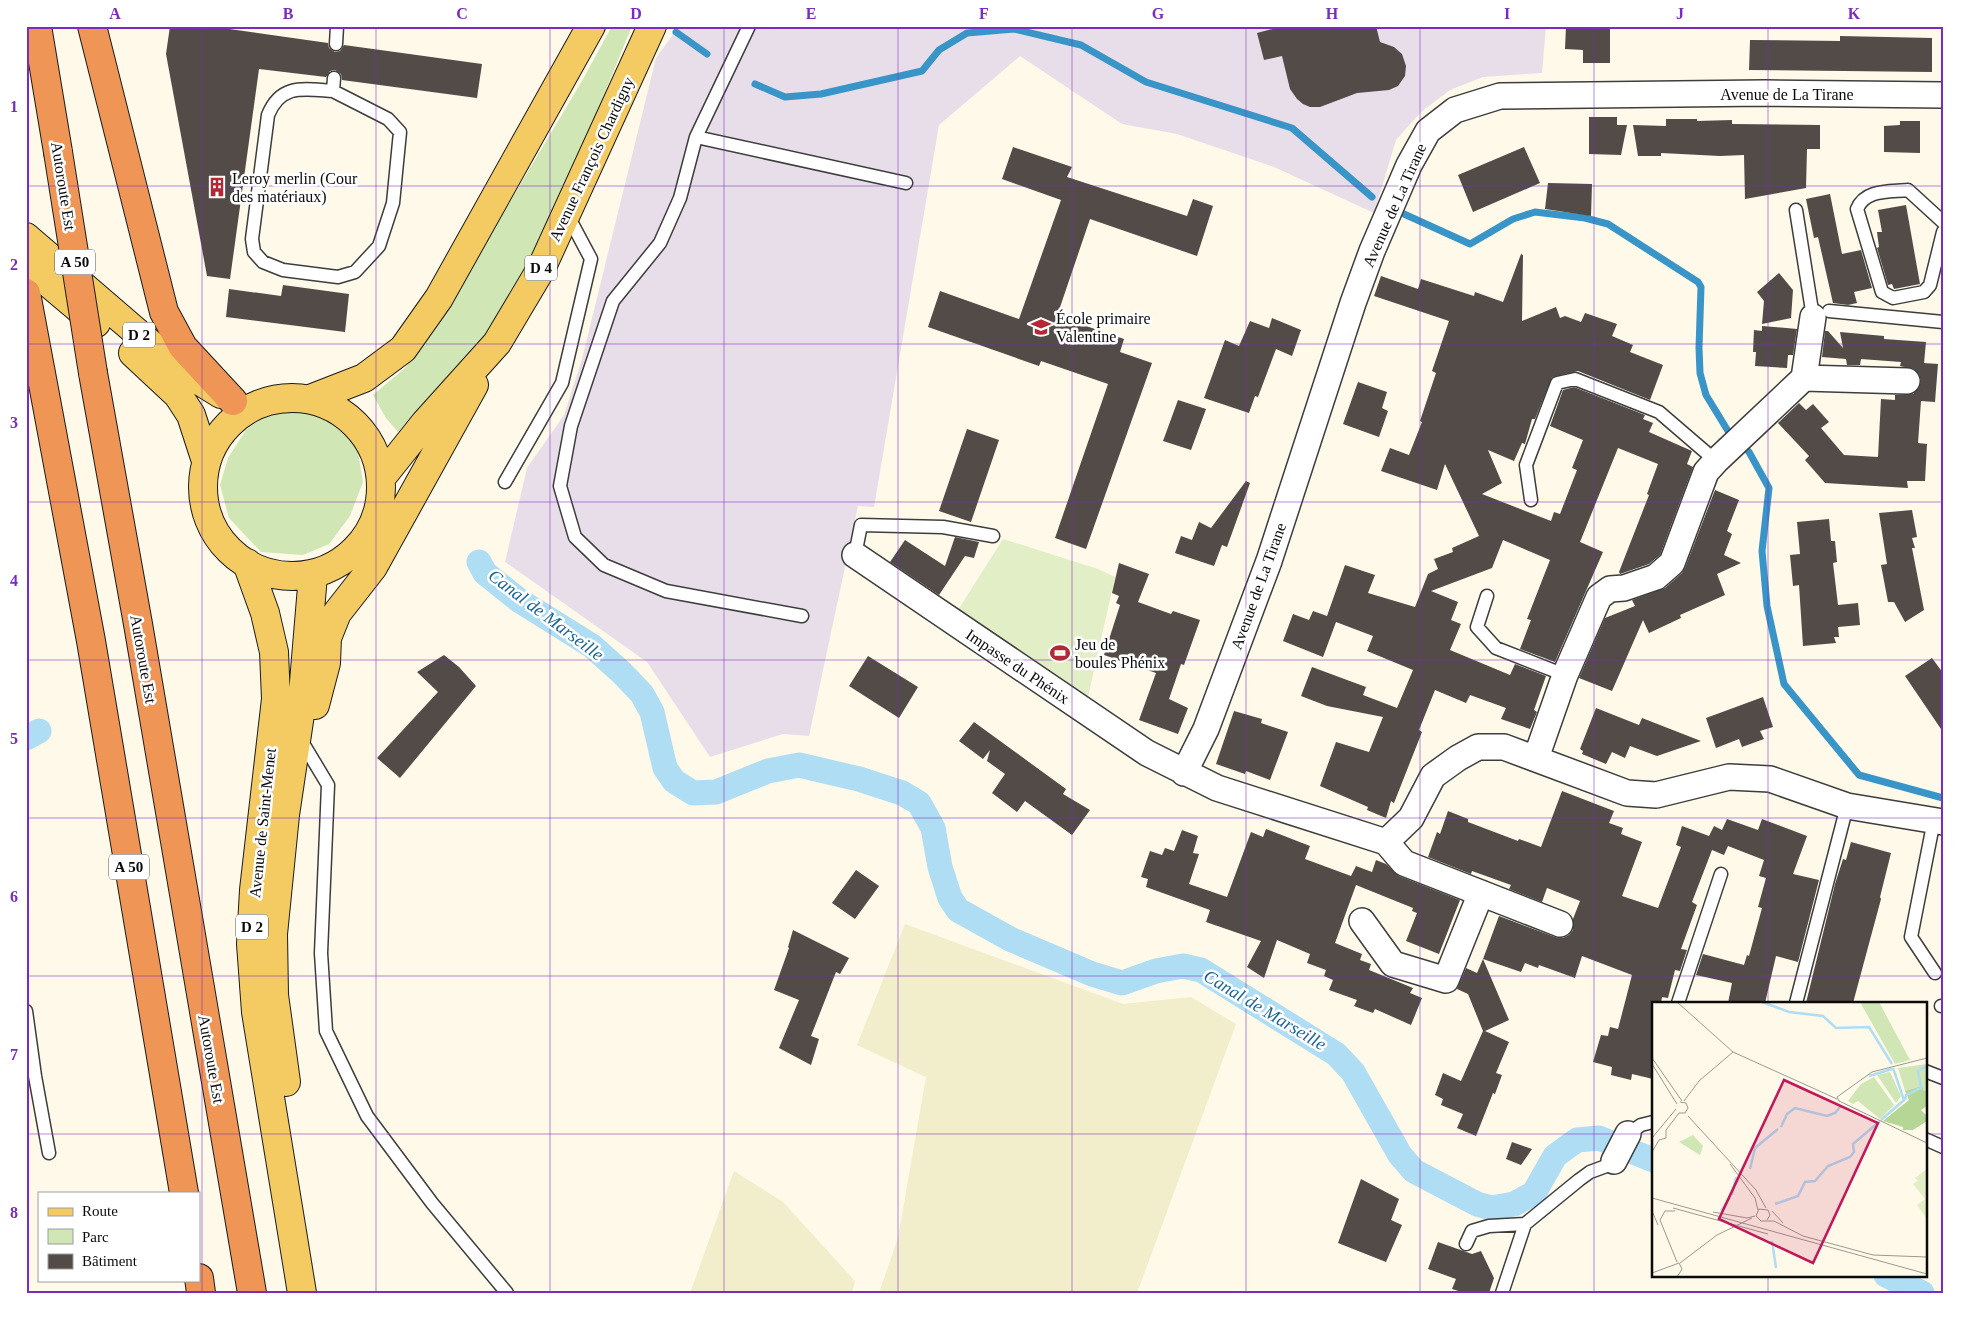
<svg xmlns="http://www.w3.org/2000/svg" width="1969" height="1319" font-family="Georgia,serif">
<rect width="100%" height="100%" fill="#fef9e8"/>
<path fill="#e8dee9" d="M679,26H1546L1542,73L1483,77L1450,90L1421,112L1396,140L1374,213L1274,167L1177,134L1122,124L1020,56L939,125L874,507L858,506L809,736L783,734L710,757L647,662L505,562L527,468L564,415L582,359L656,58Z"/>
<path fill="#f2edca" d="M905,924L1123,1004L1191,997L1236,1024L1137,1293H879L898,1238L926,1077L857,1045Z
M734,1171L783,1202L855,1281L852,1293H690Z"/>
<path fill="#d0e6b4" d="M612,26H632L547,234L487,333L398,432L386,418L373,395L405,368L435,330L474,262L582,81Z
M313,408L338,422L357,447L363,482L350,516L329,544L303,555L261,552L229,518L220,485L228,458L246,430L274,409Z"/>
<path fill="#e2eec6" d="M1003,539L1098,569L1115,577L1088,697L958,610Z"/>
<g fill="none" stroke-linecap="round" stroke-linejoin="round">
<path stroke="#3995c8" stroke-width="7" d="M676,32L707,54
M755,84L785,97L821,94L922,71L939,50L967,33L1014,29L1081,45L1146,82L1292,128L1372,197
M1404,214L1470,244L1513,219L1535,212L1585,218L1608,224L1698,282L1701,287L1699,348L1700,373L1706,395L1728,431L1749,452L1769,488L1762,551L1767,606L1784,684L1859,775L1943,798"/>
<path stroke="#afddf3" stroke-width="25" d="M479,562L485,573L520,601L592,646L622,673L642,694L652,712L665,768L674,781L693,793L716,792L768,771L799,765L859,779L902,793L919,803L933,828L940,867L950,898L958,910L1010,939L1092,974L1122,983L1156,971L1183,966L1201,970L1336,1054L1353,1072L1400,1155L1414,1171L1477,1204L1491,1208L1514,1204L1534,1193L1555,1156L1577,1140L1599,1138L1653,1160
M26,738L39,731
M1886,1275L1922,1293"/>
</g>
<path fill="#524b47" d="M170,26H208L328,43L329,48L335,52L340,51L344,45L482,64L477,98L342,80L341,74L335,70L330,71L326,77L259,69L230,279L207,276L166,54Z
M1284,26H1376L1380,42L1394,47L1402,54L1406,66L1405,76L1398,86L1389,90L1357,93L1320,107H1310L1303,104L1297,99L1290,89L1282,56L1264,60L1257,33Z
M1566,26H1610V63H1583V50L1565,49Z
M1840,36L1932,38V72L1749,70L1750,40L1840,41Z
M1589,117H1617V125H1627L1621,155L1589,154Z
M1666,119H1697V121L1732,120V124L1820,125V149H1807L1806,188L1745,199L1744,155L1720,156L1661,153V156H1638L1633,125L1666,126Z
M1900,121H1920V153L1884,152V126L1900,125Z
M1013,147L1072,167L1067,177L1187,216L1193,199L1213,206L1197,256L1090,219L1057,316L1124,339L1120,352L1152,363L1086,549L1055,538L1108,384L1041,361L1039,366L928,327L940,291L1019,319L1061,200L1002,179Z
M1524,147L1540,183L1473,212L1458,175Z
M1548,183L1592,184L1591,216L1545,209Z
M1830,194L1842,254L1861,250L1872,288L1854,292L1857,303L1848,305L1833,303L1818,237L1814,238L1806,199Z
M1906,205L1920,284L1894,289L1892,284L1888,285L1877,248L1879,247L1877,232H1882L1878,210Z
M1521,254L1523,255L1522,321L1556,307L1560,318L1565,316L1581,322L1585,313L1617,324L1612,336L1633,345L1630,352L1663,365L1650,400L1578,371L1552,377L1535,419H1532L1525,444L1522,443L1514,461L1488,450L1502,483L1482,494L1551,521L1554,512L1560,514L1577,470L1572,468L1583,440L1550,426L1563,390L1574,387L1645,415L1643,419L1653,423L1649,432L1692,451L1687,464L1693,467L1660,555L1649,564L1620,574L1619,572L1649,495L1647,494L1658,464L1618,448L1580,542L1603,552L1555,662L1520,649L1531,620L1527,619L1550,560L1503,540L1492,568L1431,591L1458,602L1451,620L1461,624L1450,650L1510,675L1515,664L1546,676L1534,710L1537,712L1530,729L1501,719L1506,708L1470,695L1466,703L1435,690L1419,730L1422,732L1394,803L1391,801L1386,818L1367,810L1368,807L1320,786L1336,742L1369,752L1383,717L1327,706L1301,696L1312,667L1366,687L1363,695L1397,708L1413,670L1367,651L1373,636L1336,622L1323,657L1283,641L1293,614L1309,620L1313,611L1327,616L1345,565L1375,575L1368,593L1415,607L1428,574L1438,569L1434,559L1453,552L1452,548L1479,536L1445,464L1437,490L1381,471L1390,448L1409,455L1422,422L1420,421L1436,373L1432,371L1449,321L1374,296L1381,276L1418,289L1421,279L1474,296L1475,292L1503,302Z
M1779,273L1793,290L1791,318L1762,324L1764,301L1757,292Z
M283,285L349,294L345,332L226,317L229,289L281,296Z
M1272,318L1301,330L1292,356L1276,349L1258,397L1255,396L1249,413L1204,398L1225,340L1239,346L1250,321L1269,328Z
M1762,326L1797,329L1793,355H1788L1787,368L1755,366L1756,352H1753L1754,330L1762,331Z
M1825,331H1828L1843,348L1840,332L1884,336V339L1926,342L1924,363L1938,364L1935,402L1921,401L1918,443L1927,444L1925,481H1907L1908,488L1825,483L1805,460L1809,456L1778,423L1799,403L1806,410L1813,404L1829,422L1821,428L1844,455L1878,457L1881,399L1895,400V395L1913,394L1919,388L1921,381L1919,374L1914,369L1900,366L1901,362L1861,359L1860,365H1847L1846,359L1822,357Z
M1358,382L1387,392L1382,408L1388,411L1379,437L1343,424Z
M1178,400L1206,409L1191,450L1163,441Z
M967,429L999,440L971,522L939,511Z
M1246,481L1250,483L1227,547L1222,545L1214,566L1175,553L1181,536L1192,540L1199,522L1211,528Z
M1715,490L1739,500L1727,531L1732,534L1724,555L1741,563L1717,574L1725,595L1680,615L1681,618L1649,633L1643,620L1612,691L1579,678L1605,618L1635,606L1632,600L1665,588L1682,573L1685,568Z
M1912,510L1917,537L1912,538L1915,548H1912L1924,610L1905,622L1894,602H1888L1881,565L1887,564L1879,513Z
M1829,519L1831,541H1835L1837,562L1833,563L1838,605L1858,603L1860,625L1838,627L1839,637H1834L1836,643L1803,646L1799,585L1793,586L1790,555L1800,554L1797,522Z
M955,537L979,542L974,558L965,556L939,595L890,562L905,540L945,566Z
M1119,563L1149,574L1138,602L1171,614L1173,611L1200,620L1184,665L1181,664L1169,699L1188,708L1178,734L1139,720L1156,673L1104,655L1120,605L1116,603L1119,596L1112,593Z
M444,655L459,667L476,686L400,778L377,758L438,692L417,672Z
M868,656L918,687L899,718L849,686Z
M1932,658L1943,673V732L1905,676Z
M1763,697L1773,727L1760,731L1764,739L1742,747L1739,739L1716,748L1706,718Z
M1596,708L1639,725L1642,718L1701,741L1657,756L1630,746L1625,758L1612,752L1606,764L1582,754L1583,751L1580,749Z
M1234,711L1262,719L1261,723L1288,732L1270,780L1246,771L1245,774L1216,764Z
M974,722L1066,789L1063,794L1090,810L1072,835L1025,801L1017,812L992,793L1005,774L987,761L990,750L983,759L959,741Z
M1562,791L1614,811L1609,823L1623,828L1621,834L1642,842L1622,896L1658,908L1681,847L1676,845L1682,826L1709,836L1714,826L1722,830L1727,819L1758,830L1762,819L1807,836L1793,874L1819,880L1798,962L1776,956L1765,1003H1728L1732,983L1696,975L1703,954L1744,965L1747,955L1749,956L1762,908L1758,907L1766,878L1759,876L1764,860L1728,846L1724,855L1712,850L1692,902L1697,905L1681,949L1687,950L1680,971L1675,970L1668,998L1662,997L1661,1003H1653V1079L1632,1074L1631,1080L1611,1075L1612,1067L1593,1062L1601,1035L1608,1036L1610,1027L1618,1029L1632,975L1582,956L1575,978L1539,965L1538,968L1525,963L1521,972L1483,959L1499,916L1555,937L1563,938L1569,935L1573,930V919L1580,901L1547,888L1542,902L1509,889L1511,885L1472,871L1471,874L1428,857L1437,832L1440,834L1448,811L1468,819V822L1518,841L1519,839L1541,847Z
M1266,829L1310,846L1305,859L1351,876L1356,866L1372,872L1376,860L1386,864L1399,876L1460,900L1439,954L1406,941L1417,913L1412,911L1413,908L1356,885L1335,943L1362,954L1360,960L1371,964L1369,970L1413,988L1410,993L1422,998L1411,1025L1375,1009L1373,1013L1354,1006L1357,1000L1329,990L1333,980L1324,976L1326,970L1307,963L1310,954L1277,940L1264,978L1247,967L1261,941L1206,922L1210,910L1146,887L1148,879L1141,877L1150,851L1162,855L1165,848L1174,851L1182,830L1198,836L1193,853L1199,854L1189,884L1227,897L1251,832L1263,837Z
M1851,842L1891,853L1880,897L1881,899L1853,1003H1806L1835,884L1843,859L1846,860Z
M856,870L879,886L855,919L832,903Z
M793,930L849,958L840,974L836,972L811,1036L819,1039L811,1065L779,1048L799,1000L774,990L789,948L788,947Z
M1483,959L1509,1020L1485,1031L1509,1042L1496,1073L1502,1075L1495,1094L1493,1093L1476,1136L1457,1128L1463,1114L1441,1105L1443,1099L1435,1095L1443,1073L1461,1081L1483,1031L1468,994L1457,989L1466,968L1477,973Z
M1512,1142L1532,1149L1521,1165L1506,1159Z
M1361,1179L1399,1199L1391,1220L1402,1225L1386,1262L1338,1243Z
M1438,1242L1472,1254L1481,1251L1494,1278L1489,1293H1465L1452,1289L1456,1279L1428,1269Z"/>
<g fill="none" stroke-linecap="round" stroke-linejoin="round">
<defs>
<path id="service" d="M749,26L696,137L906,183
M336,44L337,26
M333,91C304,89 281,83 268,115L252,239L254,252L263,262L283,270L338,277L355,272L379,246L393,203L400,132L388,119L333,91L334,78
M696,137L680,198L660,243L613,301L571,426L560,486L575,537L604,565L666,591L802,616
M1796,210L1813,317
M1943,222L1908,190C1889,192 1865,189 1857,209L1882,292L1893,298L1924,292L1930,285L1943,232
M1829,311L1943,322
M505,482L562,383L591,259L567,214
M1531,500L1526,465L1557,383L1575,379L1659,412L1716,461
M855,555L861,525L943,527L993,536
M1487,596L1477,627L1496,648L1565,675
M304,745L328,785L321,953L326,1031L367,1116L432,1203L507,1293
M1934,820L1911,937L1935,973
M1678,1003L1721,874
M1796,1003L1847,806
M1941,1006H1943
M26,1011L35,1076L49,1153
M1925,1071L1943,1078
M1628,1134L1641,1125L1653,1122
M1925,1139L1943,1147
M1466,1244L1472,1231L1489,1226L1525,1224
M1502,1293L1525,1224L1579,1180L1590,1172L1609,1165L1614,1161"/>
<path id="minor" d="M1804,378L1813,317
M855,555L1147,753L1217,788L1386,842L1411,818L1433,776L1458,758L1478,747H1504L1627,793L1656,795L1729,777L1770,779L1847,806L1943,822
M1536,758L1565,675L1599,597L1610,589L1624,588L1656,577L1672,563L1706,472L1716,461L1804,378L1907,381
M1184,773L1206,729L1269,561L1353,303L1372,251L1409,165L1428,131L1455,110L1500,96L1765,93L1943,95
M1386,842L1404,863L1560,924
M1362,921L1393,964L1446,980L1481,893
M1614,1161L1628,1134"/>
<path id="primary" d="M26,237L176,366L221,394
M26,264L96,323
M133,353L178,395L191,415L206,461
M203 487a89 89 0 1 1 178 0a89 89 0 1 1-178 0Z
M310,399L364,378L403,349L439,298L591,26
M381,478L425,423L497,343L541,269L652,26
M247,563L265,613L274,652L276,699L254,890L251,944L256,1012L302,1293
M315,705L326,663L327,638L337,613L373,567L474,385
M286,1082L274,995L273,934L285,815L303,694L313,575"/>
<path id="motorway" d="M37,26L58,152
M92,26L164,312L183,347L233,401
M26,293L91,641L184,1193
M93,373L138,624L252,1293
M199,1278L201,1293"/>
</defs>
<use href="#service" stroke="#3d3d3d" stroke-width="15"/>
<use href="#minor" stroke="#3d3d3d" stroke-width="28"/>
<use href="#primary" stroke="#1b1b1b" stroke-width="30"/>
<use href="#motorway" stroke="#1b1b1b" stroke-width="30"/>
<use href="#service" stroke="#fff" stroke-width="12"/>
<use href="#minor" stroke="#fff" stroke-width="25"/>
<use href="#primary" stroke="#f4cb63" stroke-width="28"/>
<use href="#motorway" stroke="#ef9555" stroke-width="28"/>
<defs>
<path id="motorway-bridge" d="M58,152L93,373"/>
</defs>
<use href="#motorway-bridge" stroke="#1b1b1b" stroke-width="30" stroke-linecap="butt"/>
<use href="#motorway-bridge" stroke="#ef9555" stroke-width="28"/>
</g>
<path fill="none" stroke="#7b2cbf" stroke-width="1" stroke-opacity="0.55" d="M202,26V1293M376,26V1293M550,26V1293M724,26V1293M898,26V1293M1072,26V1293M1246,26V1293M1420,26V1293M1594,26V1293M1768,26V1003M26,186H1943M26,344H1943M26,502H1943M26,660H1943M26,818H1943M26,976H1943M26,1134H1653M1925,1134H1943M1768,1275V1293"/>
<defs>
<symbol id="building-bare" viewBox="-9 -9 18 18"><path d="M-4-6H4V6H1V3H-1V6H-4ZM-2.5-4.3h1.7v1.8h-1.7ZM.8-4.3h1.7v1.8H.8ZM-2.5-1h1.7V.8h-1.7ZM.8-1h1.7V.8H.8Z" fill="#b42835" stroke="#fff" stroke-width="2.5" paint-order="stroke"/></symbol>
<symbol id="school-bare" viewBox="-9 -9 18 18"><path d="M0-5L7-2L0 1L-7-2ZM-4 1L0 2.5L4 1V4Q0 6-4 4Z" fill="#b42835" stroke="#fff" stroke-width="2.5" paint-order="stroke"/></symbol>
<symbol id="stadium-bare" viewBox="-9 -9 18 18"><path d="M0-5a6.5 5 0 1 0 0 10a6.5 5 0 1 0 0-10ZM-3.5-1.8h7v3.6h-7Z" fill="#b42835" stroke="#fff" stroke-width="2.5" paint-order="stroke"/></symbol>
</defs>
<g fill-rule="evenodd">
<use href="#building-bare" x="203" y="173" width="28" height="28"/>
<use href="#school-bare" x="1027" y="313" width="28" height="28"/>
<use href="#stadium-bare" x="1046" y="639" width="28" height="28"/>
</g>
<g text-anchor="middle" stroke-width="5" stroke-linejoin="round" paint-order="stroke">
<g fill="#fff" stroke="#545454" stroke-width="1">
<rect x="55" y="249.5" width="40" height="25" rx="4"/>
<rect x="525" y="255.5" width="32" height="25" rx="4"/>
<rect x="123" y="322.5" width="32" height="25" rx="4"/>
<rect x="109" y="854.5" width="40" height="25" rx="4"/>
<rect x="236" y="914.5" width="32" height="25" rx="4"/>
</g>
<g font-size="15" font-weight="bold" fill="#0a0a0a">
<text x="75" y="267">A 50</text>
<text x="541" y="273">D 4</text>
<text x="139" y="340">D 2</text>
<text x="129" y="872">A 50</text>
<text x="252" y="932">D 2</text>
</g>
<g font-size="16" fill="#0a0a0a" stroke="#fff">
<text x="1787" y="100">Avenue de La Tirane</text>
<text transform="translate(591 159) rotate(-65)" y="6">Avenue François Chardigny</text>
<text transform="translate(64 186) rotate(81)" y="6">Autoroute Est</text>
<text transform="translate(1394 205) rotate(-66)" y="6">Avenue de La Tirane</text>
<text transform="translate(1258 586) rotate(-70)" y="6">Avenue de La Tirane</text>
<text transform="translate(144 659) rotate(80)" y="6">Autoroute Est</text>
<text transform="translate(1018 666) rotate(34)" y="6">Impasse du Phénix</text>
<text transform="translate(262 823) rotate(-84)" y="6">Avenue de Saint-Menet</text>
<text transform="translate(212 1059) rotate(80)" y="6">Autoroute Est</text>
</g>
<g font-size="16" fill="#0a0a0a" stroke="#fff" text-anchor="start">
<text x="232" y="184">Leroy merlin (Cour<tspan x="232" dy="18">des matériaux)</tspan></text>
<text x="1056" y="324">École primaire<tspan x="1056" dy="18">Valentine</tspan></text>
<text x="1075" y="650">Jeu de<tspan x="1075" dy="18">boules Phénix</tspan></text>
</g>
<g font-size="18" font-style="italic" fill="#196596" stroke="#fff">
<text transform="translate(546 615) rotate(37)" y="6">Canal de Marseille</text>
<text transform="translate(1265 1010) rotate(31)" y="6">Canal de Marseille</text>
</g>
</g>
<g transform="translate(1652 1002)">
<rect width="275" height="275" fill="#fef9e8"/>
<path d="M208,0H227L258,58L243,62ZM275,62V88L272,89L270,84L253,89L246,66ZM238,70L249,94L244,101L225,73ZM222,75L242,103L228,117L206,99L201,102L196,99L209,82ZM41,133L51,144L48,153L27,140Z" fill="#d0e6b4"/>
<path d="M270,84L272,89L275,88V104L269,108L275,114V119L261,128H251V125L231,119L257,98L253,89Z" fill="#b5d694"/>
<path d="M275,167V217L265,203L273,197L261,182L266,179L263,176Z" fill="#e2eec6"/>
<path fill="none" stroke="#afddf3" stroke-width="2.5" d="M110,0L137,10L171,14L184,26L217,25L240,62M217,74L240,67M253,98L254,93L269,86L266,69L275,64M229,118L252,98L241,66M129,125L135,112L143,106L175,114L183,111L189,104M98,167L103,146L126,127M80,193L84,175M123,202L146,194L153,180L163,179L176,164L198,155L202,150L201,142L228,119M69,209L78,195M120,239L124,266"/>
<path fill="none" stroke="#9c998f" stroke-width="1" d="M25,0L81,50M81,50L185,97M0,56L30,99M275,56L220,70L185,95L187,99L275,141M0,62L25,102M32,99L47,79L81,50M27,111H33L36,106L34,101L28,100M36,114L104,188L114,206M0,136L24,107M0,150L7,138L14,136V128L27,111M78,162L103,196L106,208M0,196L275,272M21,206L116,232M0,209L6,223M23,209H13L8,218L25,260M120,209L131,221M61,210L95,216L103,214M115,218L118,213L116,208L107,207L104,214L109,219H122L151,234L221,253L275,255M28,261L65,233L100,216M0,271L27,261L30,267L25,275"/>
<path fill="#c2185b" fill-opacity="0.15" stroke="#c2185b" stroke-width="2.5" d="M132,78L226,121L161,261L67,217Z"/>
<rect width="275" height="275" fill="none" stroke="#0a0a0a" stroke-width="2.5"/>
</g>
<rect width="1969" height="1319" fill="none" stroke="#ffffff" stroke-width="55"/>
<rect x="38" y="1192" width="162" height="90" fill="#ffffff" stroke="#9d9d9d"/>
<rect x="48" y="1208" width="25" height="8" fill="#f4cb63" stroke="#9d9d9d"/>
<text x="82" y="1216" font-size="15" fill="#0a0a0a">Route</text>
<rect x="48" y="1229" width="25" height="15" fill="#d0e6b4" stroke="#9d9d9d"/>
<text x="82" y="1242" font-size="15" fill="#0a0a0a">Parc</text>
<rect x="48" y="1254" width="25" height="15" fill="#524b47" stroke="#9d9d9d"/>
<text x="82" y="1266" font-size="15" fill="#0a0a0a">Bâtiment</text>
<rect x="28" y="28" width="1914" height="1264" fill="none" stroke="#7b2cbf" stroke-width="2"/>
<g font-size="16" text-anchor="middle" font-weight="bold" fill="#7b2cbf">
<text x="115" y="19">A</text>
<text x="288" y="19">B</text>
<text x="462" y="19">C</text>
<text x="636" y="19">D</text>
<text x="811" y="19">E</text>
<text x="984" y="19">F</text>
<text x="1158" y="19">G</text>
<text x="1332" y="19">H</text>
<text x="1507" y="19">I</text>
<text x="1680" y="19">J</text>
<text x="1854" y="19">K</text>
<text x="14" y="112">1</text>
<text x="14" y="270">2</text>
<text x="14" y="428">3</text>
<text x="14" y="586">4</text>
<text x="14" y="744">5</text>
<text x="14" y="902">6</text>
<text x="14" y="1060">7</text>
<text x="14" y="1218">8</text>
</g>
</svg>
